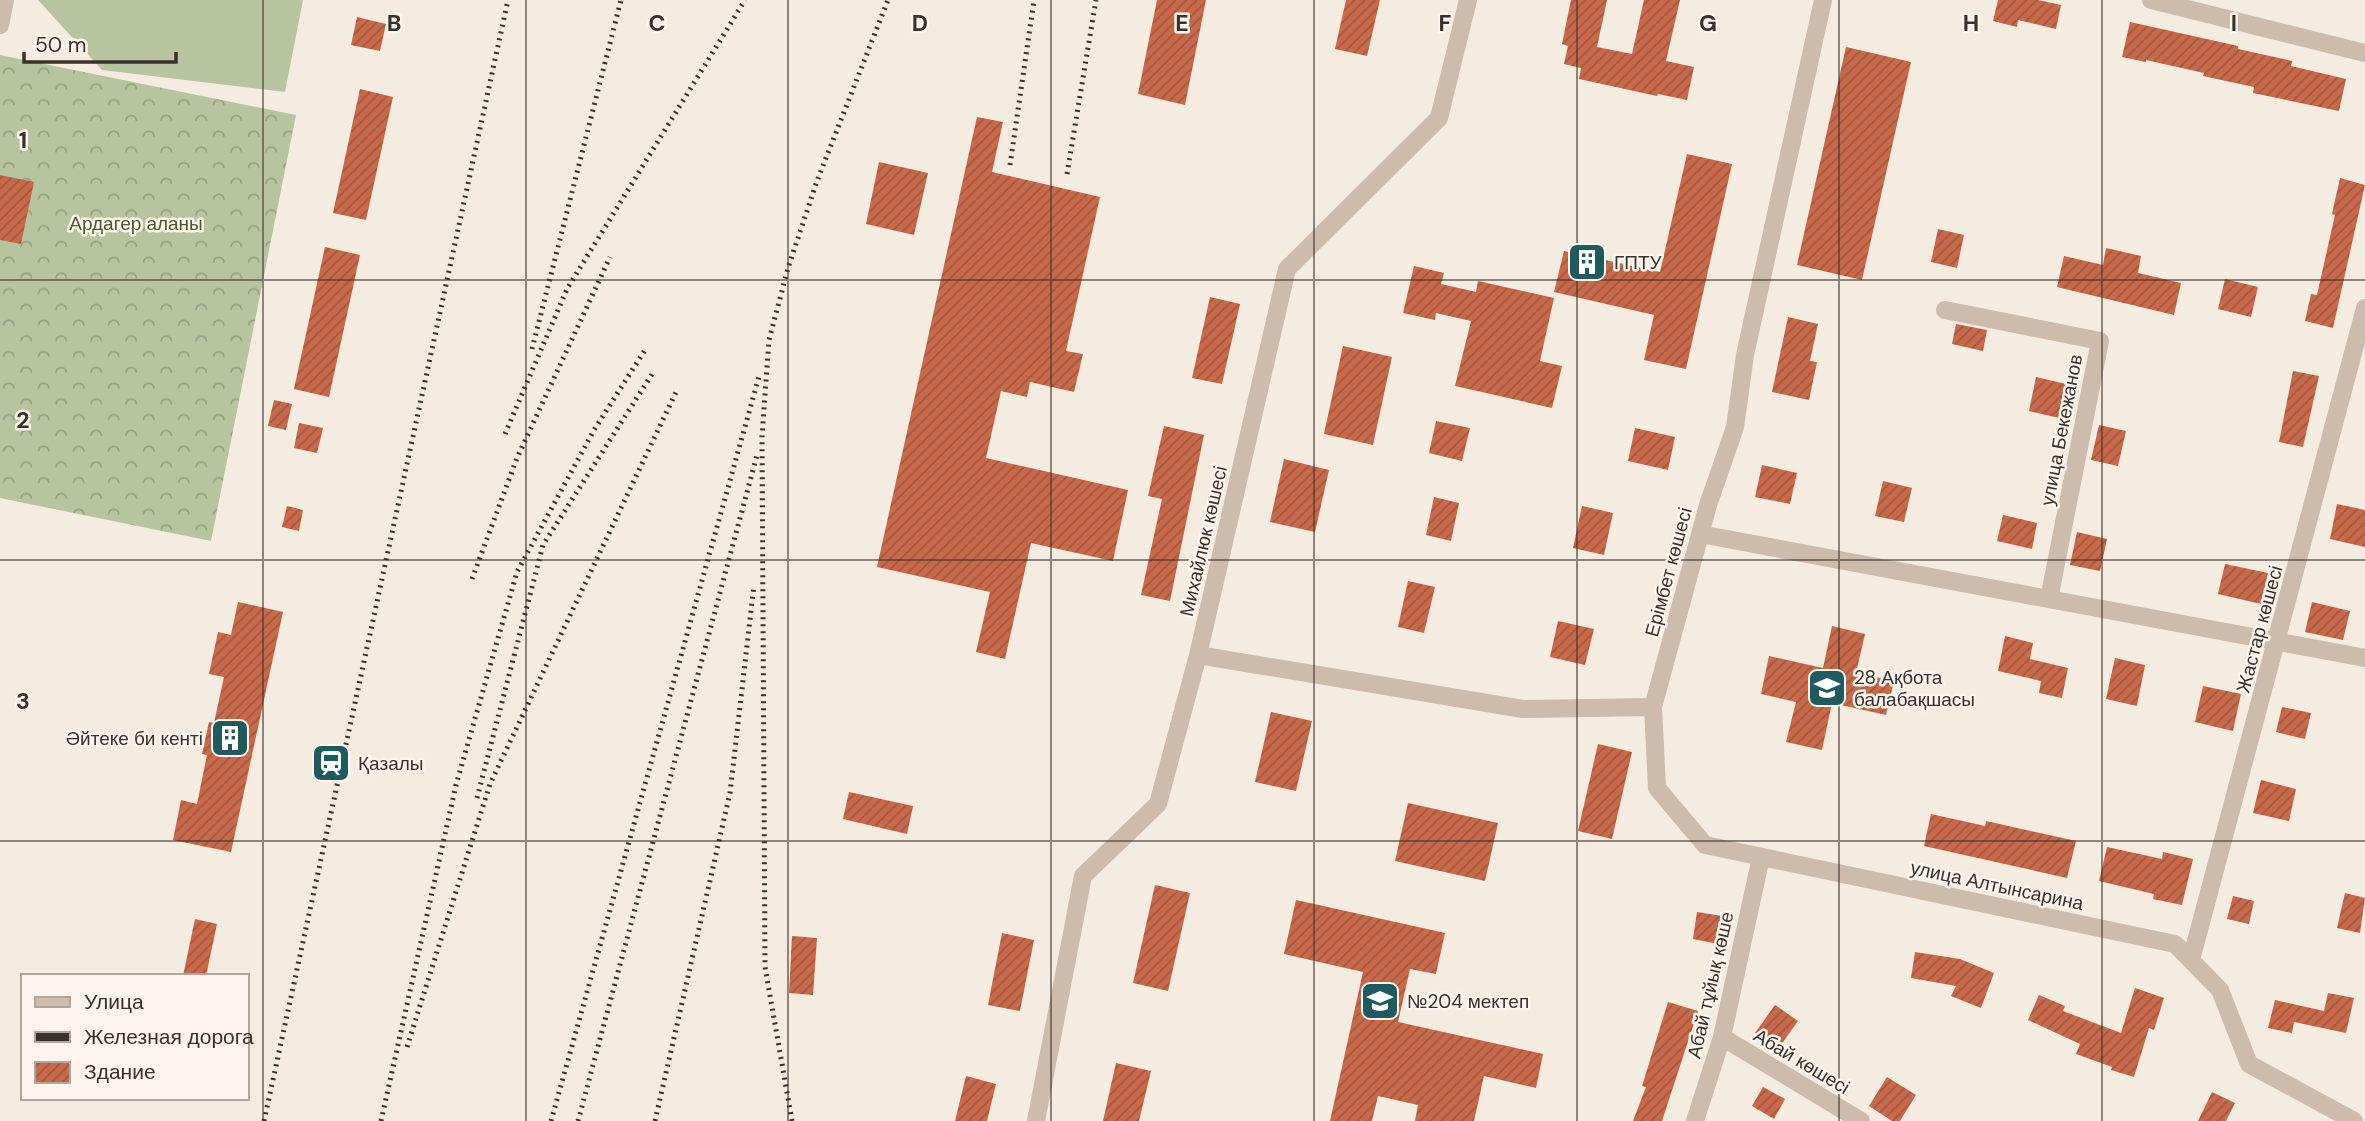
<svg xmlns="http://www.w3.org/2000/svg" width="2365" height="1121" font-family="'DM Sans',sans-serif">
<defs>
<pattern id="forest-crowns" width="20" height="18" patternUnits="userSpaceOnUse" patternTransform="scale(1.75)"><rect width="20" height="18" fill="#b8c4a0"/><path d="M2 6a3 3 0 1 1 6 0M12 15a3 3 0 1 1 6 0" fill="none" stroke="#97a083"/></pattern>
<pattern id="building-hatch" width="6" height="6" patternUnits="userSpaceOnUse" patternTransform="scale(1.75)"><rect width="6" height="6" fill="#c8694b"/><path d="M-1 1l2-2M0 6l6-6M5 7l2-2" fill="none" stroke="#a4573f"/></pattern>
</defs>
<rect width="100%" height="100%" fill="#f4ebe1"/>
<path fill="url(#forest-crowns)" d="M0,55L296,115L211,541L0,498Z"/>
<path fill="#b8c4a0" d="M38,0H303L285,92L102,70Z"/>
<path fill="url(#building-hatch)" d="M1157,0H1206L1185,105L1138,94Z
M1346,0H1380L1367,56L1335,49Z
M1571,0H1607L1597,47L1632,54L1644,0H1680L1666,61L1694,67L1687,100L1658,94L1657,96L1579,79L1581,68L1564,64L1568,46L1562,44Z
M1998,0H2038L2061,5L2056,29L2018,20L2017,27L1993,21Z
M357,17L386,24L380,51L351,45Z
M2130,22L2238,46V49L2292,61L2291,66L2346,79L2339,111L2253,93L2254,87L2203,76L2204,73L2146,60V62L2122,57Z
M1846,47L1911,62L1862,280L1797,265Z
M360,89L393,97L366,220L333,213Z
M977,117L1003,122L992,172L1100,197L1066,351L1083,354L1074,392L1030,382L1027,397L1001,391L986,458L1128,490L1113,561L1031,543L1005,659L976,652L990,592L877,567Z
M1687,154L1732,164L1686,369L1644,360L1654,315L1554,292L1564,251L1660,272Z
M879,162L928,173L914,235L866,224Z
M0,175L34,182L21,244L0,240Z
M2340,178L2365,185L2333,328L2305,321L2311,294L2317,295L2335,215L2332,214Z
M1938,229L1964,235L1957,268L1931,262Z
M325,247L360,255L329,397L294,389Z
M2106,248L2141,256L2138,273L2181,283L2174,315L2057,287L2064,256L2103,265Z
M1414,266L1444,273L1441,284L1476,292L1478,281L1554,298L1540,361L1562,366L1552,408L1455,386L1471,321L1436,313L1435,320L1403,313Z
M2225,279L2258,287L2251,317L2218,309Z
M1210,297L1240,304L1222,384L1192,378Z
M1788,317L1818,324L1810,361L1817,362L1809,400L1772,392Z
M1956,324L1987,330L1983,351L1952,344Z
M1343,346L1392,357L1373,445L1324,434Z
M2293,371L2319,376L2303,447L2279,442Z
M2036,377L2066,384L2059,418L2029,411Z
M274,400L292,404L286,430L268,426Z
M1436,421L1470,428L1462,461L1429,453Z
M299,423L323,428L317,453L294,448Z
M2099,425L2126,431L2118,466L2091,460Z
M1164,426L1204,435L1170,601L1141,595L1162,499L1148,496Z
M1635,428L1675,437L1668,470L1628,461Z
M1284,459L1329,470L1315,532L1270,522Z
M1762,465L1797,473L1790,504L1755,497Z
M1883,481L1912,488L1904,522L1875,516Z
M1434,497L1459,503L1451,541L1426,535Z
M2337,504L2365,510V547L2330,539Z
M287,506L303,510L299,531L282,527Z
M1582,506L1613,513L1604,555L1573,548Z
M2003,515L2037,523L2032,549L1997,541Z
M2077,532L2107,539L2100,571L2070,565Z
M2225,564L2268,573L2261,604L2218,594Z
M1408,581L1435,587L1424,633L1398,627Z
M238,602L283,612L231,852L173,840L181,800L197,804L207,755L202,754L209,722L214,723L224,677L209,674L218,632L231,635Z
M2312,602L2350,611L2343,640L2305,632Z
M1558,621L1594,629L1585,665L1550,657Z
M1832,626L1865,634L1856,673L1894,681L1886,715L1832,703L1822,750L1786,742L1796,702L1761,694L1769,656L1823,668Z
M2005,636L2033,643L2030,659L2068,668L2062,698L2039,693L2041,681L1998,671Z
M2115,658L2145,665L2137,706L2106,699Z
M2203,686L2241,694L2233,731L2195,722Z
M2282,707L2311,713L2305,739L2276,732Z
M1271,712L1312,721L1296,791L1255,782Z
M1598,744L1632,752L1612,839L1578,831Z
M2261,780L2296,789L2289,821L2253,813Z
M849,792L913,806L907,834L843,819Z
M1408,803L1498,823L1485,881L1395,861Z
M1931,814L1985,826L1986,821L2076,841L2067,878L1924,846Z
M2107,847L2162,859L2163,852L2193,859L2182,905L2153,899L2154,894L2099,881Z
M1155,885L1190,893L1168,991L1133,983Z
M2345,893L2365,898L2360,933L2337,928Z
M2233,896L2254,901L2249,924L2227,919Z
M1296,900L1445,933L1436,974L1410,969L1398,1022L1543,1054L1536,1088L1484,1076L1474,1121H1415L1418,1105L1378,1096L1372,1121H1330L1363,972L1284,954Z
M1697,912L1722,916L1718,944L1693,939Z
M195,919L217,924L206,976H183Z
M1002,933L1034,940L1020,1011L988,1005Z
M792,936L817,938L813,995L789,993Z
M1915,952L1960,959L1994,973L1981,1008L1951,996L1956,986L1911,978Z
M2135,988L2164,998L2154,1030L2149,1028L2134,1077L2111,1070L2112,1067L2076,1054L2080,1044L2028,1020L2039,995L2065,1006L2063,1011L2121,1033Z
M2328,993L2354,998L2346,1033L2294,1022L2292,1033L2268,1028L2275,1000L2324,1011Z
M1668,1002L1698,1011L1662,1121H1633L1646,1087L1642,1086Z
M1775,1005L1798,1021L1778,1049L1755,1033Z
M1116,1063L1151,1071L1139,1121H1103Z
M966,1076L996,1084L987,1121H955Z
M1887,1077L1916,1095L1900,1121H1892L1869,1106Z
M1763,1087L1785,1099L1774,1119L1752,1106Z
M2212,1092L2235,1103L2226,1121H2198Z"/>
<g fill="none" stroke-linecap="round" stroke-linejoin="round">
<path stroke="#cdbbac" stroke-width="18" d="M2151,0L2365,53
M0,25L5,0
M1945,310L2100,341L2049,599
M1700,534L2365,658
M1198,655L1523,709L1653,707L1708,505L1735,427L1745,355L1823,0
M1653,707L1657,788L1705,845L2175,944L2220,990L2249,1064L2354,1121
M2191,960L2365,308
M1722,1037L1861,1121
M1036,1121L1083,876L1158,804L1198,655L1287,269L1439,118L1468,0
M1695,1121L1722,1037L1761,857"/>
<path stroke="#3b302b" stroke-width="5" stroke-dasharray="2 5" stroke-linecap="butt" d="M1010,165L1034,0
M1067,174L1096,0
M532,349L621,0
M505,434L567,289L745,0
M472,579L517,458L610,257
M477,798L543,545L654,371
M407,1047L490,784L677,390
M264,1121L508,0
M381,1121L456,785L517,572L594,430L645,350
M551,1121L760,373
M578,1121L757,455
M655,1121L730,793L754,585
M792,1121L765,967L762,436L769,340L788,268L817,181L888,0"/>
</g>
<path fill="none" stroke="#3b302b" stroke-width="2" stroke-opacity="0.55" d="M263,0V1121M526,0V1121M788,0V1121M1051,0V1121M1314,0V1121M1577,0V1121M1839,0V1121M2102,0V1121M0,280H2365M0,560H2365M0,841H2365"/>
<defs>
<symbol id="building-square" viewBox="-11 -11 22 22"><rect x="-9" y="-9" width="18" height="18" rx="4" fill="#1f5a5e" stroke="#fbf5ee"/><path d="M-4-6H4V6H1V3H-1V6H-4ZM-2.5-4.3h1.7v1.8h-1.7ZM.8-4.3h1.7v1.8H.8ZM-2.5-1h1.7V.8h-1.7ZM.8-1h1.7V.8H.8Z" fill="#fff"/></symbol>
<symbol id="school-square" viewBox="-11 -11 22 22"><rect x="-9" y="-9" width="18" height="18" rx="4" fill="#1f5a5e" stroke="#fbf5ee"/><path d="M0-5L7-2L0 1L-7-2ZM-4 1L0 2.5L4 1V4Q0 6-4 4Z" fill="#fff"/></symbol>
<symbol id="station-square" viewBox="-11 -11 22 22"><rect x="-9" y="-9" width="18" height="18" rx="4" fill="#1f5a5e" stroke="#fbf5ee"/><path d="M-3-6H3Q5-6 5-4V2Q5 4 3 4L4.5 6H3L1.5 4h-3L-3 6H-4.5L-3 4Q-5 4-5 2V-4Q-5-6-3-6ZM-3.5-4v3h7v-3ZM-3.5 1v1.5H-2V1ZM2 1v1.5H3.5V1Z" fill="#fff"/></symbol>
</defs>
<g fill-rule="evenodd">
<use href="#building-square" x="1565" y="240" width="44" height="44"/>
<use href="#school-square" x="1805" y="666" width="44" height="44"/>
<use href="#building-square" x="208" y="716" width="44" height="44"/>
<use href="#station-square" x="309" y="741" width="44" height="44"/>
<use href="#school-square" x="1358" y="979" width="44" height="44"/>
</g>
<g text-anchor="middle" stroke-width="5" stroke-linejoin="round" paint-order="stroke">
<g font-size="19" fill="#4a5a2e" stroke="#fbf5ee">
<text x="136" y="230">Ардагер аланы</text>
</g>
<g font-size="19" fill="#3b302b" stroke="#fbf5ee" text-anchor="start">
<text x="1614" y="269">ГПТУ</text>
<text x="1854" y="684">28 Ақбота<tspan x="1854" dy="22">балабақшасы</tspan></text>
<text x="203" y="745" text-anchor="end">Әйтеке би кенті</text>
<text x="358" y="770">Қазалы</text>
<text x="1407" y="1008">№204 мектеп</text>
</g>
<g font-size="19" fill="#3b302b" stroke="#fbf5ee">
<text transform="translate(2061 430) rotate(-79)" y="7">улица Бекежанов</text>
<text transform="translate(1203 541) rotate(-77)" y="7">Михайлюк көшесі</text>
<text transform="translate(1668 572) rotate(-75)" y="7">Ерімбет көшесі</text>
<text transform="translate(2259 629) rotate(-75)" y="7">Жастар көшесі</text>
<text transform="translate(1997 885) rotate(12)" y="7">улица Алтынсарина</text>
<text transform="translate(1710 985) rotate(-77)" y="7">Абай тұйық көше</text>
<text transform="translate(1802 1061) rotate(31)" y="7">Абай көшесі</text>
</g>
</g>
<g font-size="23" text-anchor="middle" font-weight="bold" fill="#3b302b" stroke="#fbf5ee" stroke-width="5" stroke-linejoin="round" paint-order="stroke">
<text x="394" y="31">B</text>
<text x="657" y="31">C</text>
<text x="920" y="31">D</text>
<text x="1182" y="31">E</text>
<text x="1445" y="31">F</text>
<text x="1708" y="31">G</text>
<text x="1971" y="31">H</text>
<text x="2234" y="31">I</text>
<text x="23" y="148">1</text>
<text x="23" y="428">2</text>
<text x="23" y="709">3</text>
</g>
<rect x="21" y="974" width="228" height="126" fill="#fbf5ee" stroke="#aea6a0" stroke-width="2"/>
<rect x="35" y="997" width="35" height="10" fill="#cdbbac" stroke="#aea6a0" stroke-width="2"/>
<text x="84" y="1009" font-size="21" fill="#3b302b">Улица</text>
<rect x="35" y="1032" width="35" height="10" fill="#3b302b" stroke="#aea6a0" stroke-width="2"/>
<text x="84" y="1044" font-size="21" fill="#3b302b">Железная дорога</text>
<rect x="35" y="1062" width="35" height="21" fill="url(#building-hatch)" stroke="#aea6a0" stroke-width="2"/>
<text x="84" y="1079" font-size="21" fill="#3b302b">Здание</text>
<path d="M24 52v10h152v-10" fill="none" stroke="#3b302b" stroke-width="3.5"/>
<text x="35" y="52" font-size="21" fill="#3b302b" stroke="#fbf5ee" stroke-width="5" paint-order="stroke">50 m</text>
</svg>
